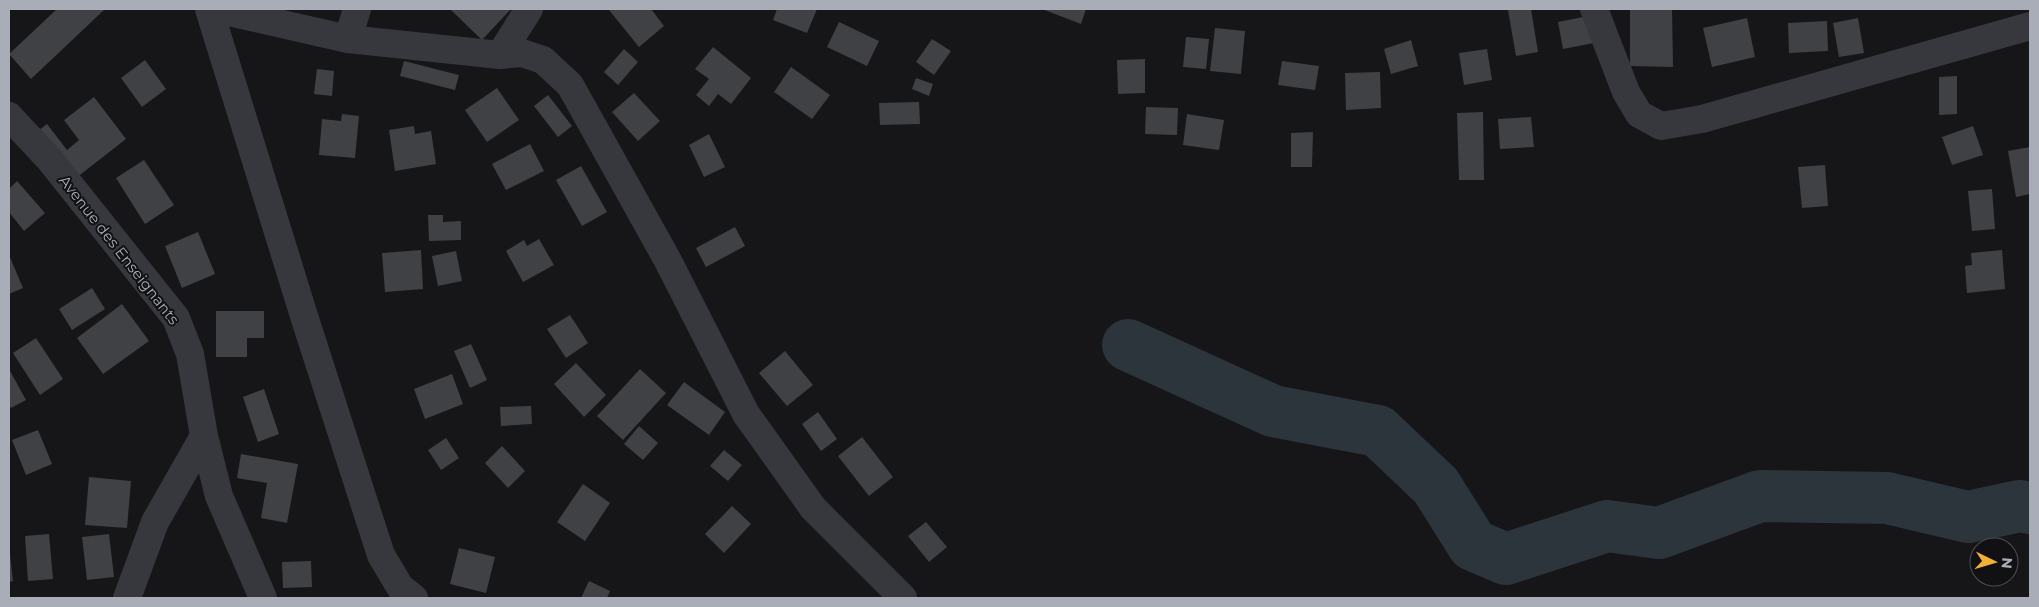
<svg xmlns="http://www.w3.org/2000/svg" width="2039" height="607" font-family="Montserrat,sans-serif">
<rect width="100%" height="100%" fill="#161618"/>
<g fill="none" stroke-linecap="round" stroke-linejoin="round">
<path stroke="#2c353c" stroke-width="52" d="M1128,345L1273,411L1378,431L1436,486L1473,545L1506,559L1607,526L1659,533L1760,496L1887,498L1968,517L2020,506L2030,508"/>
</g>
<path fill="#404145" d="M57,9H105L31,79L9,54Z
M450,9H511L482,40Z
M611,9H651L664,26L639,47L609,10Z
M777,9H817L807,33L773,20Z
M1042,9H1086L1081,24Z
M1518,9H1531L1538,52L1516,56L1508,10Z
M1630,9H1672L1673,67L1630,66Z
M1588,16L1594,43L1563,49L1558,22Z
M1747,18L1755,57L1712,67L1703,28Z
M1858,18L1864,53L1839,57L1833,23Z
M1827,21L1828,51L1789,53L1788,23Z
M839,22L879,41L867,66L827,47Z
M1215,28L1245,31L1241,74L1210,71Z
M1186,37L1209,39L1206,69L1183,67Z
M932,39L951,51L934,75L916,62Z
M1411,40L1418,66L1391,74L1384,49Z
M713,47L751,78L731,104L718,94L709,106L696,95L709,79L695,69Z
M624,49L638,62L618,85L604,72Z
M1487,49L1492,80L1464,85L1459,53Z
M1145,59V93L1118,94L1117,60Z
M145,60L166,89L142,107L121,78Z
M404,61L459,75L455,90L400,76Z
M1282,61L1319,66L1315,90L1278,85Z
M791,67L830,95L812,119L774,92Z
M317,69L334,71L332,96L314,94Z
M1380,72L1381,108L1346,110L1345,73Z
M1957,76V114L1939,115V77Z
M916,78L933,84L929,96L912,89Z
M497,88L519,120L487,142L465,110Z
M634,93L660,121L638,141L612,112Z
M548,95L572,126L558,137L534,106Z
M94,97L126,139L76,178L39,130L47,124L67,150L79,140L64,120Z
M919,102L920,124L880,125L879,103Z
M1146,107L1178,108L1177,135L1145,134Z
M1483,112L1484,180H1459L1457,113Z
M342,114L359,116L355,158L319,155L322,119L341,121Z
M1187,114L1224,120L1219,150L1183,145Z
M1531,117L1534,147L1500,149L1498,119Z
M414,126L415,134L431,131L436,164L395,171L389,130Z
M1973,126L1983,155L1952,165L1942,137Z
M1313,132L1312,167H1291V133Z
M709,134L725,167L704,177L689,145Z
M530,144L544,171L506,190L492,164Z
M2030,147V194L2016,197L2008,151Z
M144,160L174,205L145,224L116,178Z
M1825,165L1828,206L1802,208L1798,167Z
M581,166L607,212L582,226L556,180Z
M17,181L45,213L24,231L9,212V189Z
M1992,189L1995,229L1972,231L1968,191Z
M428,215H443V222L461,221V240L429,241Z
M735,227L745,246L706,267L696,248Z
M198,232L215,274L182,288L165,246Z
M539,239L554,265L523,282L506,251L524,240L527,246Z
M421,250L423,289L385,292L382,253Z
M2002,250L2005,289L1967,293L1965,266L1972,265L1971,253Z
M456,251L462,281L438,286L432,256Z
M9,255L23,288L9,294Z
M92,288L105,309L72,330L59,309Z
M122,304L149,341L103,374L77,338Z
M216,311H264V338H247V357H216Z
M570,315L588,343L566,358L547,329Z
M36,338L63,379L40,395L13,353Z
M471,344L487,380L470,388L454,351Z
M785,351L813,385L787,406L759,373Z
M576,363L606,395L584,417L554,384Z
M9,369L26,400L11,408L9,405Z
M640,369L666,393L623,440L597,416Z
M452,374L463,404L425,419L414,389Z
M684,382L725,412L709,435L667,405Z
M264,389L279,434L258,442L243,397Z
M531,406L532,424L501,426L500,407Z
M818,412L837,439L821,451L802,424Z
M639,426L658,443L643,460L624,444Z
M38,430L52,464L26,475L12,440Z
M862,437L893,477L869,496L838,456Z
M446,438L459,458L441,470L428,450Z
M502,446L525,471L508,488L485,463Z
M724,450L742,465L728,481L710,466Z
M241,454L298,464L287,523L261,518L267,483L237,478Z
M89,477L131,481L127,528L85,525Z
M583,484L610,503L585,541L557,522Z
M732,506L751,524L724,553L705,534Z
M926,522L947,547L929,562L908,536Z
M49,534L53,579L28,581L25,536Z
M109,534L114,577L87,580L82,537Z
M9,545L13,581L9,582Z
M459,548L495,557L486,593L450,584Z
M311,561L312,587L283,588L282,562Z
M589,581L610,591L607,598H581Z"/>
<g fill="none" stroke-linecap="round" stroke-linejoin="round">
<path stroke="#37383d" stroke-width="28" d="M209,9L304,316L381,555L400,587L414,598
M216,9L348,39L500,55L522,53L543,60L570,85L667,259L746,414L813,508L903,598
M1594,9L1626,92L1639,114L1661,126L1702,119L2030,26
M348,39L357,9
M500,55L529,9
M9,116L50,160L176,318L190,354L204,436L219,496L263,598
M127,598L155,522L204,436"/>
</g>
<g text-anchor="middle" stroke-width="4" stroke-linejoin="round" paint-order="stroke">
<g font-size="15" fill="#a8adb8" stroke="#111113">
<text transform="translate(119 250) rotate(52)" y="5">Avenue des Enseignants</text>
</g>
</g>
<rect width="2039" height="607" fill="none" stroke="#a8adb8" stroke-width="20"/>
<g transform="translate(1994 562) rotate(95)"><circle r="24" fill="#111113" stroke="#4d4f55"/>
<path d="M0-4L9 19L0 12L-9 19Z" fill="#f2b134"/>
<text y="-8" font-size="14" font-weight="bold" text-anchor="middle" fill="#a8adb8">N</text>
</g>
</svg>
